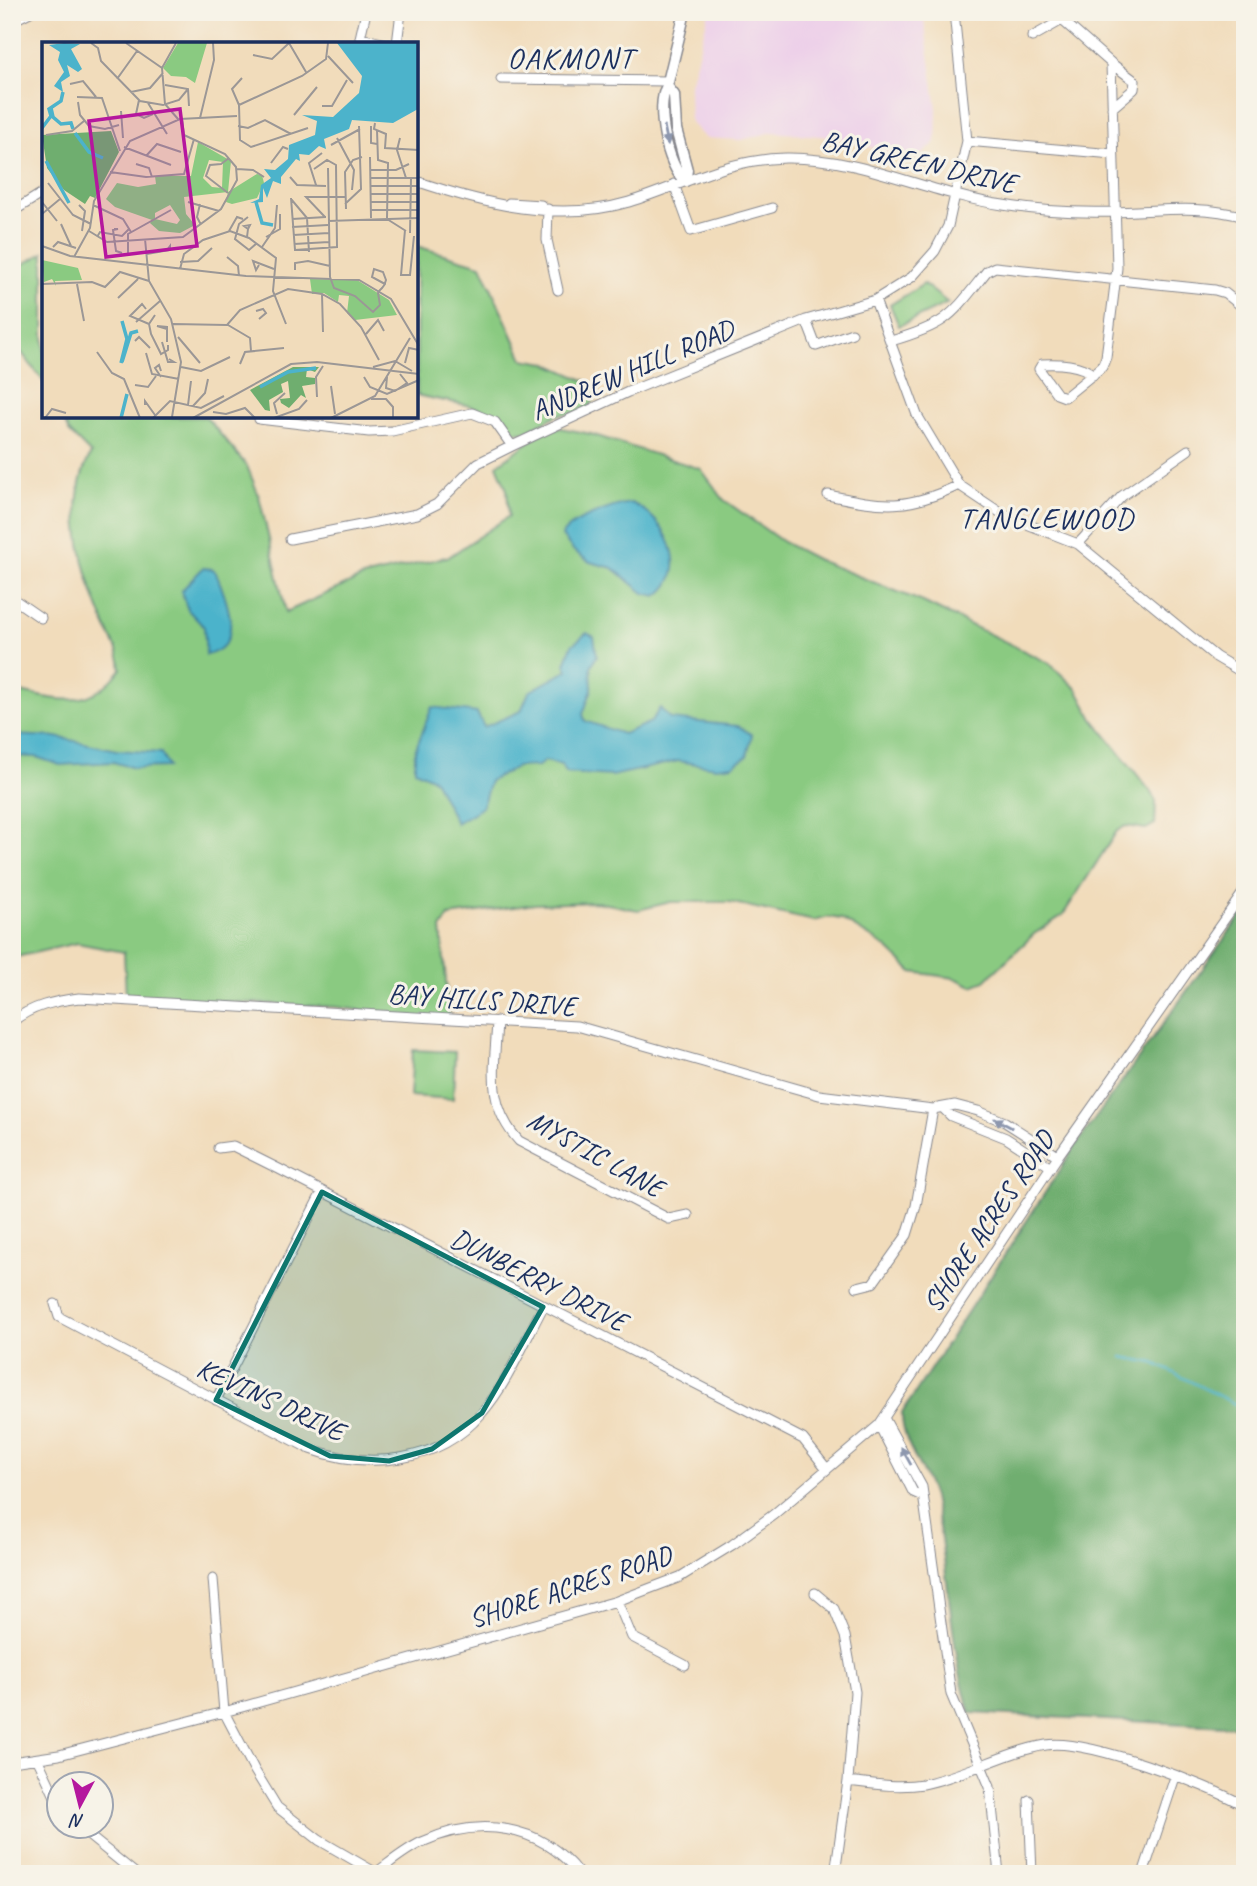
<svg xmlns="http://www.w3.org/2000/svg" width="1257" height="1886" font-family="Caveat,sans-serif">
<rect width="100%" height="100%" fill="#f7f3e8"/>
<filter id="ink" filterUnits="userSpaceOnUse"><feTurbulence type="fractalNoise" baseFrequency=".0143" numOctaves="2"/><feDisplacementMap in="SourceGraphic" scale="14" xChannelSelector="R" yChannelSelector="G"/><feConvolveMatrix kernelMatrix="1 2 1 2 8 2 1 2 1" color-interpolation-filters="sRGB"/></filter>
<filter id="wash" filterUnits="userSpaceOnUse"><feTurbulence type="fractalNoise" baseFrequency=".00686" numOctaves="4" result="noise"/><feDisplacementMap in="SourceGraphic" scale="28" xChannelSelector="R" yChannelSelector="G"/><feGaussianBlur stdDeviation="1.57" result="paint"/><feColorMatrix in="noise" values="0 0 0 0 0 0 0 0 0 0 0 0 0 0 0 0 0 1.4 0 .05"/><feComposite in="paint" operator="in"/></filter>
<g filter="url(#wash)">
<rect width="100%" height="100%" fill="#f1dcbb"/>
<path fill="#edd0e9" d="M709,12H920L924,21L937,109L936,142L917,159L831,137L773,132L741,140L705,138L690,122L689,88Z"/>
<path fill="#8aca81" stroke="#527c70" stroke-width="2" d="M416,246L481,265L523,359L546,363L597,386L598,395L589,407L574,413L557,415L526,432H514C487,401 454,405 417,395Z
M44,253V382L12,340V270Z
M924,284L948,303L899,326L890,305Z
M62,417H206L247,466L259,496L286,612L363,577L450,556L509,516L507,490L497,465L551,426L591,434L701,469L724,500L783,542L818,560L923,602L1049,663L1077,689L1093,719L1150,791L1156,801L1155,824L1146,829L1126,826L1117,831L1063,915L1034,934L985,981L972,986L955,978L912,972L886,947L841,919L829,917L814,921L729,902H671L638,910L597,902L535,904L449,916L441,929L450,1022L336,1007L126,997L124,952L77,943L12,958V690C58,700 89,712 121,669C120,649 110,638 103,619C83,570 63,503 91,454L69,432Z
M413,1050L455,1052L453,1099L410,1096Z"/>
<path fill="#6fae6f" stroke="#456e66" stroke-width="2" d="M1245,910V1727L970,1713C949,1644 950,1572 934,1502C928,1471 901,1446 902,1413L1076,1145Z"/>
<path fill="#4cb3cb" stroke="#347194" stroke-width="2" d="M631,503C665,517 694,570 657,596L644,593L613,568L590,562L574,551L562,536C566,522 615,505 631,503Z
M203,568L213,569L216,573C227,600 246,646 206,655L204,627L188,610L181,591Z
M587,633L594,637L597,656L591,666L592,689L583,714L585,721L623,734L651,722L660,708L670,719L738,726L752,735L747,756L733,765L716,767L678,761L612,776L566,773L562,765L545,761L538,766L516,767L490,781L482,807L456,823L434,779L415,770V751L432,707L477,713L484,727L521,711L529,692L568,670L565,664L572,645Z
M12,735L56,737L117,750L161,753L168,767L134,768L113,762L60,765L36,757L12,756Z"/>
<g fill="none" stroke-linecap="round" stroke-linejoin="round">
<path stroke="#4cb3cb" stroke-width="2.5" d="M1122,1357L1154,1363L1245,1409"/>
</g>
</g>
<g filter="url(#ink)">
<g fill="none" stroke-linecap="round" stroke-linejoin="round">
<defs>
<path id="minor" d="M366,12L360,38L387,44
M12,21L30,12
M1032,37L1062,20L1111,63L1117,268L1106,357L1102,367L1065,397L1057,394L1039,369L1042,364C1057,363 1082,364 1093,375
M397,44L401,12
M1111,63L1135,81L1134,89L1112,108
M501,79L668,81
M967,141L1113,154
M416,181C484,204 558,223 629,202C684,185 726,159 786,158C861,157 929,194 1003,205C1039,211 1076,213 1113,212C1162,211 1197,204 1245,217
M674,184L691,231L772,208
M509,203L541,205
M548,209L547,240L558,290
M12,212L44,192
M875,300L917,415L959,485L1004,515L1078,544L1216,657L1245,674
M806,320L816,346L852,333
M891,341C949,324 951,316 987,271L995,267L1215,290L1225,293L1245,309
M259,419L369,432L392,431L472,413L495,422L512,446
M828,495C884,507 907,510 959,485
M290,539L417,514L437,504L478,463L512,446L628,392L806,320L875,300L912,277L935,251L948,226L967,141L954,12
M1078,544L1122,496L1188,450
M12,598L41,618
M497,1021C495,1068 485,1104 519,1141L669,1219L688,1215
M12,1022C31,1006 55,1001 79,998L577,1026L819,1095L933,1109L955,1105L978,1111L1005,1122L1058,1156
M944,1109L951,1116L1006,1138L1051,1167
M218,1148L233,1146L279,1169L803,1439L827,1469
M857,1287L873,1283L907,1235L916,1206L933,1109
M55,1304L59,1317L308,1448C367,1470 438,1464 481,1414C508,1383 524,1342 543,1307
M216,1400L322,1192
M884,1418L922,1487L951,1694L990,1787L999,1874
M879,1425L913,1492L922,1496
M213,1579L224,1712L255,1771L277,1807L319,1840L378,1874
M815,1593L834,1609L845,1636L855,1692L848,1781L835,1874
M617,1601L632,1637L685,1665
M38,1760L60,1807
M12,1762L59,1755L224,1712L617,1601L680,1577L732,1545L773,1515L879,1425L1058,1156L1245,890
M848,1781C873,1784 898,1788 923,1784C965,1776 1004,1752 1046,1745C1085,1738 1209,1785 1245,1806
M1029,1800L1032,1874
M77,1826L136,1874
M377,1872C391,1862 406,1849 422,1842C478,1817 540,1823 579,1874
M1143,1874L1175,1777"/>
<path id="tertiary" d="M667,86L674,95L676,129L687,170L685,181C667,166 655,106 667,86L685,12"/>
</defs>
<use href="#minor" stroke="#86868c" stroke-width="11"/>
<use href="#tertiary" stroke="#86868c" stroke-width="13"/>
<use href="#minor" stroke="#fff" stroke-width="9"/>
<use href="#tertiary" stroke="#fff" stroke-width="10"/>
</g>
<defs><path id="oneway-solid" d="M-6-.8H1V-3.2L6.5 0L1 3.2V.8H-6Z" transform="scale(1.75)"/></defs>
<g fill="#8d97ae">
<use href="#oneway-solid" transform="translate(666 135) rotate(79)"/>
<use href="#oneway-solid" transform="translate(1003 1123) rotate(-152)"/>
<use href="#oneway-solid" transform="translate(906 1456) rotate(-119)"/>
</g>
</g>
<path fill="#0f766e" fill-opacity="0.2" stroke="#0f766e" stroke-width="5" stroke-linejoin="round" d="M322,1192L543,1307L482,1413L432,1449L389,1461L330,1456L216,1400Z"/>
<g text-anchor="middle" stroke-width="6" stroke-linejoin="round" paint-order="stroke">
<g font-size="28" fill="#1b2f5e" stroke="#f7f3e8">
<text transform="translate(919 161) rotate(13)" y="10">BAY GREEN DRIVE</text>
<text transform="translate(632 369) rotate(-23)" y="10">ANDREW HILL ROAD</text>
<text transform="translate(482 999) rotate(4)" y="10">BAY HILLS DRIVE</text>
<text transform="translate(596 1153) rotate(29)" y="10">MYSTIC LANE</text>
<text transform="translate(988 1221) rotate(-56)" y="10">SHORE ACRES ROAD</text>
<text transform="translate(539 1279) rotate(27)" y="10">DUNBERRY DRIVE</text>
<text transform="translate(271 1399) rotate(25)" y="10">KEVINS DRIVE</text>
<text transform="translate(570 1586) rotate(-18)" y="10">SHORE ACRES ROAD</text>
</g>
<g font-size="30" letter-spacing="2" fill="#1b2f5e" stroke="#f7f3e8">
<text x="571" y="68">OAKMONT</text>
<text x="1047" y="528">TANGLEWOOD</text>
</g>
</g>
<g transform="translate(42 42)">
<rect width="376" height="376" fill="#f1dcbb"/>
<path d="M136,1H165L153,41L144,35L129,34L121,26ZM156,100L189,119L186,150L215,132L220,133L222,141L215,156L190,162L184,160L186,150L142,155L144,172L153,183L138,191L117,189L108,181L110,178L73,165L64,157L75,141L96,145L114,142L113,134H149ZM167,118L181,120L180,146L170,145L161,136ZM128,163L138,178L135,182L113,177V171ZM0,218L36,226L40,238L13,239L14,244L10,237L2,240ZM268,237L315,238L347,258L355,273L313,278L305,271L307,254L297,253L296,260L282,251L270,252Z" fill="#8aca81" fill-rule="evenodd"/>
<path d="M69,89L77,110L53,156L48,154L43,162L22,148L5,126L0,93ZM251,325H277L273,330L265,327L264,335L273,336V342L260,344L264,356L259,353L247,366L239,361L238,357L248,356L246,339L239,342L241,350L227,358L228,369L223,368L208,348Z" fill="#6fae6f"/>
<path d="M22,1L38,2L29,7L40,27L36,30L25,23L28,34L19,40L21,50L12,44L22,30L16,18L18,10L7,3ZM295,1H376V67L351,81L310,78L307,87L282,97L284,107L277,104L267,113L257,112L258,119L254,117L239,135V142L231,139L225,156L221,146V160L208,161L217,157L219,143L229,136L222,127L233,128L246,117L247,103L273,93L275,79L260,73L291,75L317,51L320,34Z" fill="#4cb3cb"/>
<path fill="none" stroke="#4cb3cb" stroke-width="3.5" d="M9,66L11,75L19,82L29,81L31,87M0,86L9,74L7,67L19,59L21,50M33,91L47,110L61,116M4,119L27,161M214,160L220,181L231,183M80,320L89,291L96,289M79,321L85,297L80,279M218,345L246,330L274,326M79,376L85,352"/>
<path fill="none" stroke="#9b9796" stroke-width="2" d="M49,1L56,6L59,19L98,59L121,63L137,58L146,47M84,1L120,26L123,62L136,77M247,1L264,30M211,13L230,17L247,1M286,14L311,41M120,26L134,1M75,37L95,9M28,42L41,39L54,55M123,43L146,47L147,64M89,50L108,46L121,31M35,55L60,56L78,109M97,58L94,72L102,76L111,72M36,60L38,73L47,84L63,87L77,83M106,61L125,92M197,63L260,34L284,17L286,1M197,63L198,98L209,105L266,86M197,63L190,47L200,36M280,64H290L305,38M79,69L81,96M252,73L275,45M158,76L172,18L171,1M333,81L332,87L344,92L343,106L377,108M196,84L206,86L223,78L249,92M329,84V101L335,102M335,88L336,118L346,121L345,176M4,93L30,89L42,79M295,96L312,128L310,148M358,96L355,108L364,136M289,103L318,87M82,105L129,123M104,114L115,102L139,110M328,115L329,176M229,121L241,105L246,107M94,122L107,126L110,135M286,126L288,235M195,127L211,128L222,135M328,128H354L367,122M68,130L104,135L142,132L152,97M248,135L255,143L284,144M328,136H377M6,141L31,173L49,182M274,143L267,121L280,111M329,144H377M186,151L164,134L168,123L179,122L187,116M329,152H377M249,156L253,208L295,205L294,123L285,118L272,127M249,157L265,176L267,210M0,160L15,179M146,160L177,169M329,160H377M158,162L155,175L159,183M303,162L319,147L317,84M37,163L43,169L40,189M51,163L81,177L89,190M304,167L303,130L311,118L320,115M329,168H377M0,172L18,157M206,175L197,182L193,197L207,208L215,201M283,175L264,155H303M250,177L284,175M345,177L364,189M286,179L377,176M19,182L29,204M250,185L286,183M72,187H76L71,188L74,209L80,211M363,188L359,233H368L372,194M47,189L65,200L141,195L179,167L195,138L194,125L183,112L142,93L140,76M187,189L195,175L201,177M368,191L369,136M251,193L287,191M55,195L58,190L80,194L87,187M205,195L206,187L202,184L208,183L206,187M224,195L238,187V172M103,197L107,239L129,277L139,320L130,375M252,202L287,200M0,204L28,214L204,234L317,238L349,257L377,304M11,205L16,200L34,206M220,205L233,186L235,163M86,212V192L129,168M105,212L128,208V204L125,208M32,215L48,186L52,159L88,99L138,77L195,74M185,215L196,224L197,234M138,220L156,219L170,206M217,223L214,228L211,219L232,227M138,227L142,212L161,198L188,189L207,196L234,216L231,249L244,282M253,228V221L266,219L288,224M288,235L292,246L313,254L331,270L338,263L336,251L337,249L340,246L343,242V241L344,238L341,230L332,227L330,235L343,242M0,242L50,240L63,245L78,230L107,239M35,242L42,279M280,252L281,290M76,256L96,237M104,267L100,262L88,274L107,282M214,269L221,267L224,271L217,277M113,273L107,282L109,292L119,312L126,308V303M94,280L118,259M131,282L185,283L198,268L246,247L280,252L298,262L319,285L337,318M186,283L208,296L209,309M125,287L115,284L125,285V300M324,292L336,278L342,289M136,295L158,321M93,299L97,295L108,306M120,300L126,320H132L127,317M55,310L70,331L82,337L98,376M104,311L110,332L137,337M363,321L367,306L377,308M198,322L203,310L242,306M139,325L159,329L188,315M331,325L353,319L370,329M119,335L113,326L117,323L119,329M322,335L328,345L345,352L377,338M345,335L344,346L353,349L365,341L358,332M93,343L106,345L114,334M289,344L293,372M275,355L274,335L281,324M329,357H344L351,365V376M103,363V359L113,373M146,363L149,339M151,364L163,351L166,337M171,370L184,372L203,366L213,376M235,372L232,361L243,351M3,376L10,367L24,371M111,376L128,359L159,366L182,354M151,376L249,322L275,320L377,332M232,376L257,367L265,358M289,376L333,354L368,296"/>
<path fill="#b5179e" fill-opacity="0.15" stroke="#b5179e" stroke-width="3.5" d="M138,67L155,204L64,215L47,79Z"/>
<rect width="376" height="376" fill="none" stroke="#1b2f5e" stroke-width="3.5"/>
</g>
<rect width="1257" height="1886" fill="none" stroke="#f7f3e8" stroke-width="42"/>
<g transform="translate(80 1805) rotate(187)"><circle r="33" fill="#f7f3e8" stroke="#9fa5b1" stroke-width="2"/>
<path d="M0-5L12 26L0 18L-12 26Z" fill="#b5179e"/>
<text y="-10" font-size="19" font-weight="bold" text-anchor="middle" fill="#1b2f5e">N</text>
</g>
</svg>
